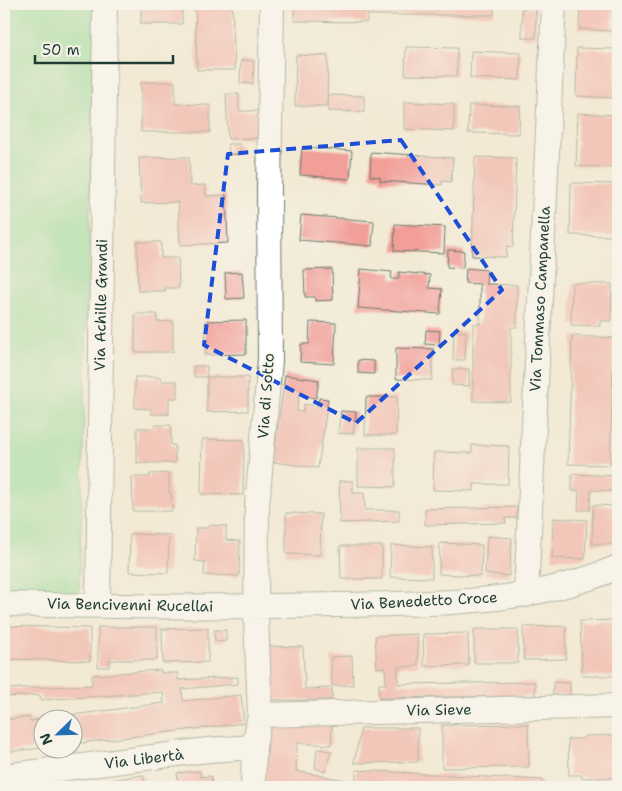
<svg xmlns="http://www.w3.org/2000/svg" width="622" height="791" font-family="'Shantell Sans',sans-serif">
<rect width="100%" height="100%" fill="#f7f3e8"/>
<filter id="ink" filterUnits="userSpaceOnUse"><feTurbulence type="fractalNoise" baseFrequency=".02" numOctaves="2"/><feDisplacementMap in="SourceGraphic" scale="10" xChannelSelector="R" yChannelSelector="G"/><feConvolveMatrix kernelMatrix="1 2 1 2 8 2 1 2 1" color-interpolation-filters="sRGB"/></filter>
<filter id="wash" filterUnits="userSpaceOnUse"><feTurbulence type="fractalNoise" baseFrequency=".0096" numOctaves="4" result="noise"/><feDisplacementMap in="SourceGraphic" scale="20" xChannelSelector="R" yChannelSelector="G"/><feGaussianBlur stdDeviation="1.12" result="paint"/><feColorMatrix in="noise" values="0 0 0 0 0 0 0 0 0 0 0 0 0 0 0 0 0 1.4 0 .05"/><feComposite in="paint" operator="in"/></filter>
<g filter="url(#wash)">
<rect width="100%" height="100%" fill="#f2ead5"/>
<path fill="#90dd9b" stroke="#588d68" d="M4,4H96L79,595L4,594Z"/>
<g id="blocks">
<path fill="#f29e99" d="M141,4H182V24H141Z
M195,4H232L235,70H197Z
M294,4H494V15H367V22L294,21Z
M580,4H613L612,31L579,29Z
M522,8H536V38H522Z
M406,47L457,48V76L405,75Z
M577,48L616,49L615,98L576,96Z
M471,51L521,53L520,80L470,78Z
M296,55L328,56L327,106H295Z
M241,60L254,61L253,84L240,83Z
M141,82H175V104L210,105V132H141Z
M226,94H239V111H267L266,138L228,139Z
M329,95L364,96V112L328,111Z
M404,102L454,104V131L404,129Z
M469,105L520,106L519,134L468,133Z
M578,113L617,115L615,167L576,166Z
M228,144H240V154H229Z
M302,147L352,151L350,179L300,175Z
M371,152L453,158L451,182L442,181V185L380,181V177L370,176Z
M189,157L190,186L205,185L206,196L226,195L228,243L180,245L178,202L141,203L139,158Z
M475,157L516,158L513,247L507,246L506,257L472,256Z
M571,183L618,184L616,236L570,235Z
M301,215L374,221L372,246L299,240Z
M395,224L445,227L444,253L394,251Z
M137,242H161V258H178L179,288H165V291H138Z
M448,250L464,251L463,268L447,267Z
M466,268L487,270L486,284L517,285V327H511V402L473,401V324H480V284L465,283Z
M332,269L333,300L315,301V297H305L304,270Z
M361,269L392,272L391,279H399V272L430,275L429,288L442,289L440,314L358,308Z
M242,272L244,298L226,299L225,273Z
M572,283L612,284L611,321H600V326L571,325Z
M135,314H157V322L173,321V352H135Z
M246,320V354L206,355L205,321Z
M310,322L336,323L334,364L300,362L301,344H309Z
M426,330L440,331L439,345L425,344Z
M454,331L466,332L465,360H453Z
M572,336L614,338L610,465L568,464Z
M396,348L433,349L432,380L396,379Z
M358,360L374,361V374L358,373Z
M193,366H207V377H194Z
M453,369H469V386L452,385Z
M285,375L319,380L316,398L299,395L297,411L303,412L304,404L318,406L319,398L328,399L318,468L273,462Z
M135,377H161V381H177V398H169V414H151V409L135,408Z
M207,377H248V411L207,412Z
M366,397H397L396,435H365Z
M341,411L356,412L353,434L338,433Z
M155,425H171V445H175V463H137V428H155Z
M202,439L244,440L243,495L201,494Z
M472,445L509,446L508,484H474V491L433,490L434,452L472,453Z
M358,448H395V487L358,486Z
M169,473V493H171L172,511H133L132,477H150V474Z
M572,474L618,476V491L591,490L590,510H578L579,491H572Z
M339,481H353V493H364L365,510H399V521L340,523Z
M593,505L618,506V544H592Z
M517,507V518H505L506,523L425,525V509Z
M286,513L321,514L320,555L286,554Z
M553,518L587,520L585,559L552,558Z
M208,525L226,526V540L240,541L239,576L204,575L205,562L195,561L196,528H208Z
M130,534L169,535L168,573L129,572Z
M487,536L512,538L509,576L485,574Z
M440,543L482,545L481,576L439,574Z
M391,545L432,547V578L390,577Z
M340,546H382V579H341Z
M618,620V676H582L580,621Z
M4,626L90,628V661L4,659Z
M566,626V659L524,660L523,627Z
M98,627H157V660H109V667H98Z
M208,628V662L163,663L162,629Z
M474,629H518V663H474Z
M214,630H226V641L215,642Z
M468,633L469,665L424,666L423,634Z
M417,634L418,666L398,667V684L535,682V696L379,698V684H386L385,667L377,668L375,636Z
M266,646L303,647L305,689L332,688V700H270Z
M352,656L353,685L332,686L331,657Z
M161,670V673H178V680L238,677V684L182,689L183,701L241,695L244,723L72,744V718L57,717L164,703L163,692L41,700L40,695L4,697V689L92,685V675Z
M553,682L570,683V696L553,695Z
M29,717L30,721L42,719V748L4,752V720Z
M269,721L332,725L331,745L297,743L296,771L351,781L350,787H261L263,766L266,767Z
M528,724L529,767L442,768V725Z
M361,728H418V762L354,763Z
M618,735V778H582V775H569L568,739H583L584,736Z
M317,749L331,751L325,772L315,768Z
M356,770L542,780V787H441L356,781Z
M200,771L201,777L211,776L212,787H179L177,773Z
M143,775L145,787H105V781Z
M95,782L96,787H80V784Z"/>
</g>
</g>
<g filter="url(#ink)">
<use href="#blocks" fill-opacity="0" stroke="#697a6c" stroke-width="1"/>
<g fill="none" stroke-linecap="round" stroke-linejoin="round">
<defs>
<path id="minor" d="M526,595L554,4
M4,604C114,607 225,607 336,605C432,603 528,606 618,567
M98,606L105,4
M260,715L618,706
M4,776L208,750L254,747
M253,787L254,747L260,715L256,617L257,505L270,360L269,190L272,4"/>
</defs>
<use href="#minor" stroke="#697a6c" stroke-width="26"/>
<use href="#minor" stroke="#fff" stroke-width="24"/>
</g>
</g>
<path d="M0 0H622V791H0ZM401,140L502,290L356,423L204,345L228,154Z" fill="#f2ead5" fill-opacity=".55" fill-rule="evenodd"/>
<path fill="none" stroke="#1d4ed8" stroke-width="4" stroke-dasharray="10 6" stroke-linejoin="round" d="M401,140L502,290L356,423L204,345L228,154Z"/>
<g text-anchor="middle" stroke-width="4" stroke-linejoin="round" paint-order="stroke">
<g font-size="15" fill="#1f3d34" stroke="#f7f3e8">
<text transform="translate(540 299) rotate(-87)" y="5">Via Tommaso Campanella</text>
<text transform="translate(101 305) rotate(-89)" y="5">Via Achille Grandi</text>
<text transform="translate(266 396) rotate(-86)" y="5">Via di Sotto</text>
<text transform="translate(424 601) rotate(-3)" y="5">Via Benedetto Croce</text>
<text transform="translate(130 605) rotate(1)" y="5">Via Bencivenni Rucellai</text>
<text transform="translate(439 710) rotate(-1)" y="5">Via Sieve</text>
<text transform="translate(144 759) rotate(-7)" y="5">Via Libertà</text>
</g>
</g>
<rect width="622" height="791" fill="none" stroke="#f7f3e8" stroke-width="20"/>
<g transform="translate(58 734) rotate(247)"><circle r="24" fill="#f7f3e8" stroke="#a1aaa0"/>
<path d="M0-4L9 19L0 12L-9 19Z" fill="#1f6fb2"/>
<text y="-8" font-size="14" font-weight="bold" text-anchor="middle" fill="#1f3d34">N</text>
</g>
<path d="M35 55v8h138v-8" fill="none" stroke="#1f3d34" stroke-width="2.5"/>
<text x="42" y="55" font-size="15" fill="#1f3d34" stroke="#f7f3e8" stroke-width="4" paint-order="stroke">50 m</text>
</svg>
